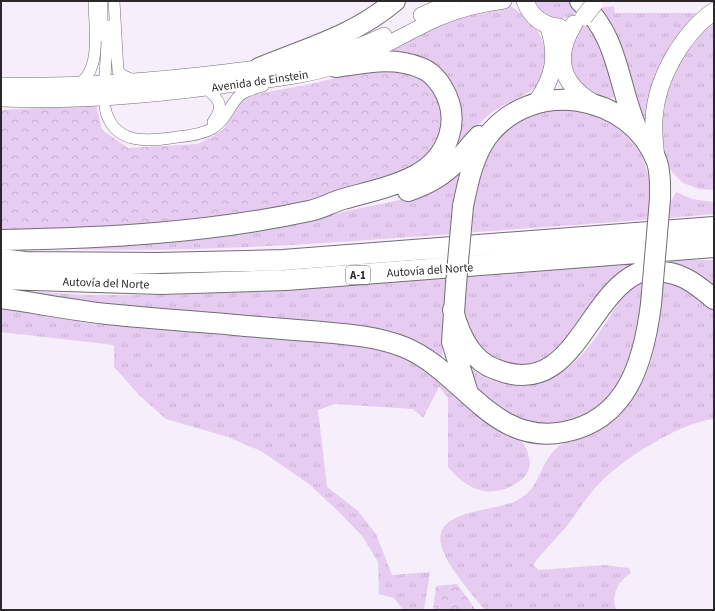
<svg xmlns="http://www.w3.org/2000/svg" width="715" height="611" font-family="'Source Sans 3',sans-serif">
<defs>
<pattern id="grass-tufts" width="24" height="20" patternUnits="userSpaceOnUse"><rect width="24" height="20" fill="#e6ccf1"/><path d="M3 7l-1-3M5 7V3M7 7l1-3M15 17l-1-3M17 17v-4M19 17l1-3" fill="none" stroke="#c5afcf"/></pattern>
<pattern id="forest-crowns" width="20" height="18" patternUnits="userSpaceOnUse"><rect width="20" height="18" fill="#e6ccf1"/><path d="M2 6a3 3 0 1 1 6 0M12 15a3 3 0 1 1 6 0" fill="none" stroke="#c5afcf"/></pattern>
</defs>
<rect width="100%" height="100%" fill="#f6eefa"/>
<path fill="url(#grass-tufts)" d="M535,1H572L581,12C564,23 546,20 535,1Z
M509,5C533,21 548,36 545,66C544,75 542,82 535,88C518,100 498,105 483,120C469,134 458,152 444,167L392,48L452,19Z
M614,6L615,13H705L648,126L643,123L599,8Z
M714,16V190L699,189L683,183L673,173L667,165L663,152L659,111L676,61Z
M588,22L596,32L616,94L614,97L609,99L588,92L577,85L568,60L576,31Z
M573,107L616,122L639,147L651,182L650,205L670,204L676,192L692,199L714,202V214C649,220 583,224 518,229C358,241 200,255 40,248L270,227L400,200L424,193L459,167L463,171L455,215H473L477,171L485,150L525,114Z
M678,260H714V285L691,270L669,266L644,267L549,356C544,358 538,362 532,363C500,370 471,345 465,314C464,309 465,304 465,299H445L442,361L402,337L369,327L276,321L27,296L26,291L87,295H165L291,290Z
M664,278L689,290L714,311V419C680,422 619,461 596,487C585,499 577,513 567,526C556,539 543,551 533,565L539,570L604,565L629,568L631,573C619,580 609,597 617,610H485C472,593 435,555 441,533C448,509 498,511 518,500C541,488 540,461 558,447C567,440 580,438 591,434C600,431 610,424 617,418C621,415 625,409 628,404C658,368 659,323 664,278Z
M642,280C642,316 637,354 619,386C613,397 600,406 590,412C555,433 505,424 480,392C475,385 471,377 467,370L470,367C487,381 504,387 526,385C564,381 588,351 607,321C617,305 626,289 642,280Z
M1,308L352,342C368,346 391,349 405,356C438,373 460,403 490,425C498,431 511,432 519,440C525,444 528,451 529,458C535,480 503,494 485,491C471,490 456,477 448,467V398L439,387L423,418L413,409L335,404L318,410L327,487L357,510L376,534L392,575L430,572L424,610H403L394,598L379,594L378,562L363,537L340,513L309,484L261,451L228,437L166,419L140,396L114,367V345L1,332Z"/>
<path fill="url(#forest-crowns)" d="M403,68L428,81L441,105L443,133L427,159L385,181L300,207L173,225L1,237V110L96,105L102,130L128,148L198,144L223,130L245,96L306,85L374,69Z
M457,584L476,610H433L436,586Z"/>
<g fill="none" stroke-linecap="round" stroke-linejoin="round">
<defs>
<path id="street" d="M102,1V36
M114,1L118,71L122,75L133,80
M105,77L108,26
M77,85C103,71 94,26 94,1
M206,88C221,101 224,106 213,122
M105,108C113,145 147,142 177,137C189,136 203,134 213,128C226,120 230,104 240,95C247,90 255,88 263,86"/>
<path id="secondary" d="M421,15L453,1
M1,85C77,87 150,81 225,72C280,65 334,60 384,35
M1,99C81,102 162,95 242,83C274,79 306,76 337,66C372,55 403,34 437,19C459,9 481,4 504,1"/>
<path id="primary" d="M525,1C531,16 542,26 559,27
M574,24C554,56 560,83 592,102
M535,104C554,78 559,56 548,25
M656,159C655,146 653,132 654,119C656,79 682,34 714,11"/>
<path id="highway" d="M580,1C619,38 617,81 636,127
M259,68C307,48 354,36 395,1
M408,191C426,185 443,176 456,162C464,154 471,144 479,136
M463,206C468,182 473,157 487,137C532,77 631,93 657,162C661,174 660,186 660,199
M1,240C104,238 208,233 309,211C321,209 332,202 343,199C368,192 393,187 416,175C449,157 462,119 442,87C438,80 430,71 421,68C393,56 365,63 336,67
M1,259L25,262L157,263L283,260L714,227
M1,279L161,284L286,280L714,247
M456,284L452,342L467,390
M1,298C36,303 72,310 107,314C146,318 186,321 226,324C254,327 282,329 310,331C342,334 373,335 404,347C463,371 492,446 564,432C628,420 644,360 651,304
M453,310C459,334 470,360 495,369C573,401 585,297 638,273C642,271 648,272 653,272C679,270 695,283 714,299"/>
</defs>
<use href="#street" stroke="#746d77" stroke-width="12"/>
<use href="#secondary" stroke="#746d77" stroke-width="16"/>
<use href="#primary" stroke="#746d77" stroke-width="18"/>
<use href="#highway" stroke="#746d77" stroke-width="22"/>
<use href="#street" stroke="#fff" stroke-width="11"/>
<use href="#secondary" stroke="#fff" stroke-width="15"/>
<use href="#primary" stroke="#fff" stroke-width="17"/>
<use href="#highway" stroke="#fff" stroke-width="20"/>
<defs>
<path id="primary-bridge" d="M584,17L594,4"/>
<path id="highway-bridge" d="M456,284L463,206
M651,304L660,199"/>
</defs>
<use href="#primary-bridge" stroke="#746d77" stroke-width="18" stroke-linecap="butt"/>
<use href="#highway-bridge" stroke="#746d77" stroke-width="22" stroke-linecap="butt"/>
<use href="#primary-bridge" stroke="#fff" stroke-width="17"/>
<use href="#highway-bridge" stroke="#fff" stroke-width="20"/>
</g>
<g text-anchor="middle" stroke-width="3" stroke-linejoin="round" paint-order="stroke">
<rect fill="#fff" stroke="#6b686b" stroke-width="1" x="346" y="266" width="24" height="18" rx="3"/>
<g font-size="11" font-weight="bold" fill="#2b282c">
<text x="358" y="279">A-1</text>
</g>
<g font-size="12" fill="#2b282c" stroke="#fff">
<text transform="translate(260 81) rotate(-8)" y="4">Avenida de Einstein</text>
<text transform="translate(430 270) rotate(-4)" y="4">Autovía del Norte</text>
<text transform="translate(106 283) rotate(2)" y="4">Autovía del Norte</text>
</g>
</g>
<rect width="715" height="611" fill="none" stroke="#2b282c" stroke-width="4"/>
</svg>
